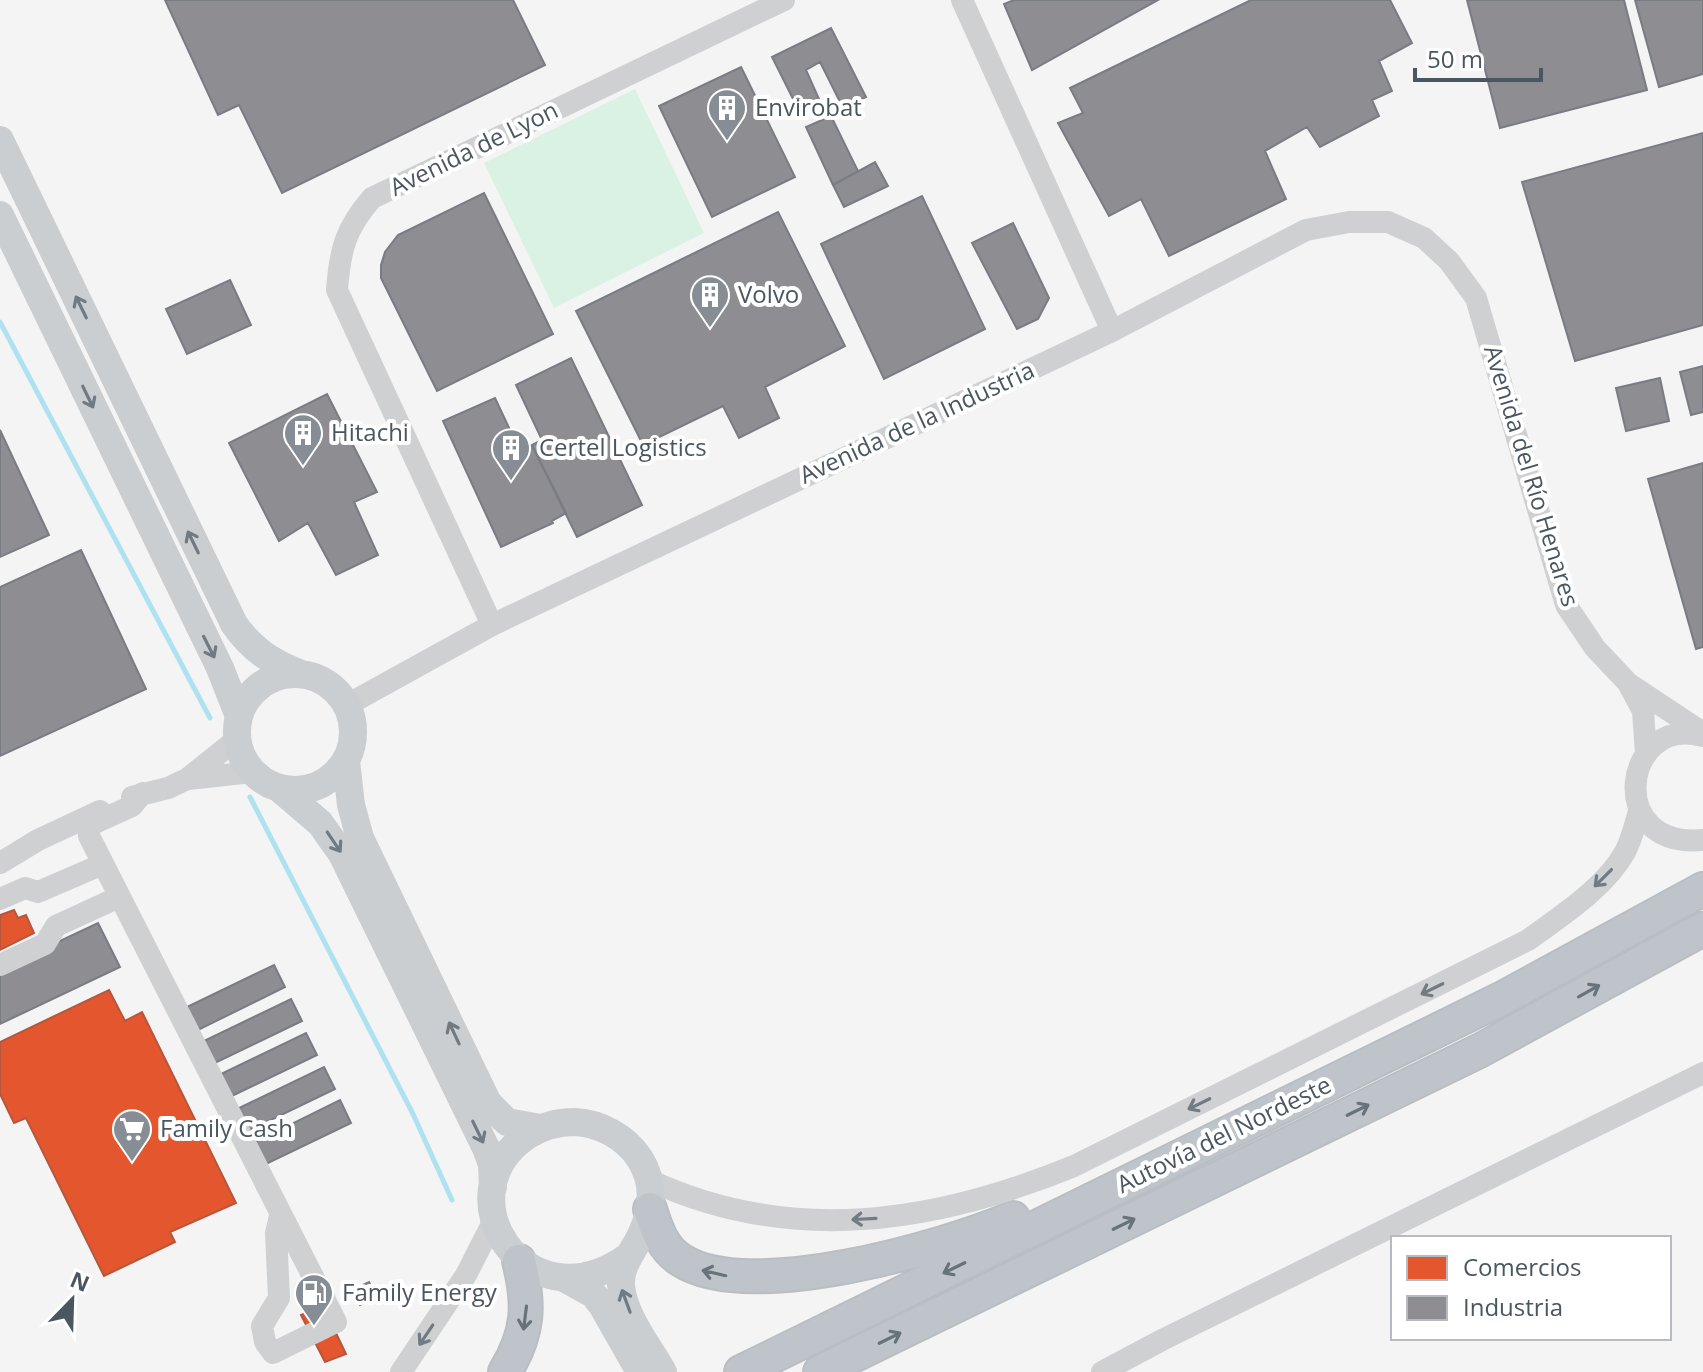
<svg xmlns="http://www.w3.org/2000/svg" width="1703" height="1372" font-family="'Open Sans',sans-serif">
<rect width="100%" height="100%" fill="#f4f4f4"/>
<path fill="#d9f2e3" d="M635,89L704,233L554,308L484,163Z"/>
<path fill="#e4572e" stroke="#b6573d" stroke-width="2" d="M14,910L18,918L26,915L34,933L0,950V915Z
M109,990L125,1021L142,1012L236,1203L170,1232L175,1242L104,1276L26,1118L14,1123L0,1094V1042Z
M323,1306L346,1354L325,1362L301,1315Z"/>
<path fill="#8d8d92" stroke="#797c83" stroke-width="2" d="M165,0H513L545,65L282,193L239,105L218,115Z
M1014,0H1158L1032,70L1004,4Z
M1251,0H1390L1412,43L1379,61L1392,91L1372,100L1379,116L1320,147L1307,127L1265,151L1286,199L1169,256L1141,199L1109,216L1058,123L1083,113L1070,88Z
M1467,0H1624L1647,90L1500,128Z
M1635,0H1703V74L1659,87Z
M831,28L866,97L843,108L820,62L806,70L819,99L798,109L772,57Z
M741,67L795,177L712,217L659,106Z
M831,116L858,171L833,185L806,127Z
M1703,133V325L1575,361L1522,182Z
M875,162L888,186L844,207L833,185Z
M484,193L553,334L437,391L381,278V265L385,252L398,235Z
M922,196L985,329L884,379L821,244Z
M778,212L845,346L765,387L779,418L739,438L723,406L643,445L576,311Z
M1013,223L1049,298L1038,319L1017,329L972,243Z
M230,280L251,325L187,354L166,309Z
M571,358L642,505L577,537L532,445L542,440L516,385Z
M1703,366V412L1691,415L1680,372Z
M1660,378L1669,421L1626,431L1616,388Z
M327,394L377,492L354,502L378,555L336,575L308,523L279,541L229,443Z
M495,398L520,451L532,445L566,513L552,521L553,523L501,547L443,421Z
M0,430L49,535L0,557Z
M1703,463V647L1696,649L1648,479Z
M81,550L146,689L0,756V587Z
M98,923L120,967L0,1024V969Z
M274,965L285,987L198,1030L187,1007Z
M291,999L302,1021L215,1063L204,1041Z
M306,1033L317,1055L230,1097L219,1075Z
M324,1067L335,1089L248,1131L237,1109Z
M340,1100L351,1123L264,1165L253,1143Z
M369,1282L376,1297L360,1305L352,1290Z"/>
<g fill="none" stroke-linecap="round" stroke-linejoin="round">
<path stroke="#aee2f0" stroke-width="5" d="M0,322L210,718
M250,797L413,1114L452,1200"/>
<defs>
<path id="highway" d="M650,1209C656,1229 663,1249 681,1260C748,1304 943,1248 1013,1218
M505,1372C529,1333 530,1304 519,1261
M741,1372L1501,999L1703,889
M820,1372L1481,1050L1703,929"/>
</defs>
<use href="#highway" stroke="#b9bec3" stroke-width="36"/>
<path stroke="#ced0d2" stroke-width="22" d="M962,0L1112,331
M492,625L337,290C340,250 345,229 372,198L784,0
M1629,685L1643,711L1646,753
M347,705L492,625L1112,331L1306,230L1349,222H1388L1424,238L1449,261L1476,298L1566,605L1595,648L1629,684L1703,733
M1702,736C1624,714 1603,849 1703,840
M188,779L252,772
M143,793L132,806L88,826L89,836L336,1322L273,1353L265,1342L262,1326L279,1298L276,1233L280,1216
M132,797L168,788L187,779L237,739
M0,863L38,840L100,811
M0,899L25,888L38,892L103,864
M0,965L45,944L56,926L119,897
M649,1180C791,1246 935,1223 1074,1166L1528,940C1561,916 1605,888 1625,852C1632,839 1635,825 1639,811
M401,1372L466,1275L494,1220
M1102,1372L1164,1339L1703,1073"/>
<path stroke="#caced1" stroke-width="28" d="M0,140L234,624C251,649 271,662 299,673
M0,215L220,668L239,716
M237 732a58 58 0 1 1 116 0a58 58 0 1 1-116 0Z
M346,761L351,805L360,838L488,1103L507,1122L540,1128
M279,788L320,823L342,854L486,1148L492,1164L493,1187
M626,1258C525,1328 440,1193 528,1135C543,1126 557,1122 574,1122C600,1123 626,1137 640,1159C655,1183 653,1210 641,1235C633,1252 620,1265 621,1285C623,1315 649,1347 663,1372
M564,1278L593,1294L602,1305L640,1372"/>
<use href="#highway" stroke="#bec4c9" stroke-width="32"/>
</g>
<defs><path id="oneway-shaft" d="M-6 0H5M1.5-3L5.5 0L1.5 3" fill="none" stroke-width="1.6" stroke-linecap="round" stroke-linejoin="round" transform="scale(2)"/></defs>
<g stroke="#707a83">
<use href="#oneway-shaft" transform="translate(81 307) rotate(-116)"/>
<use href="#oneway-shaft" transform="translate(88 397) rotate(64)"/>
<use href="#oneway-shaft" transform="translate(193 542) rotate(-116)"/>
<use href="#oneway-shaft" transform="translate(209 647) rotate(63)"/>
<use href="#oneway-shaft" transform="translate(334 842) rotate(56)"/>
<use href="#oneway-shaft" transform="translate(454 1033) rotate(-115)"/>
<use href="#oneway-shaft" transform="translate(478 1132) rotate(64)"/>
<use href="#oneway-shaft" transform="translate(626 1301) rotate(-110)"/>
</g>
<g stroke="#727b83">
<use href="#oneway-shaft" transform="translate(1603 878) rotate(135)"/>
<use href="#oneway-shaft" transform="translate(1432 989) rotate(154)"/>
<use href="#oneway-shaft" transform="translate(1199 1104) rotate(154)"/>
<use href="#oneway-shaft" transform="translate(864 1219) rotate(177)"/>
<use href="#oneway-shaft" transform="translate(426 1335) rotate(124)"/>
</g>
<g stroke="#67727b">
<use href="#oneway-shaft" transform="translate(1589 991) rotate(-29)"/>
<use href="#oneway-shaft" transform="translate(1358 1110) rotate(-26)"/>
<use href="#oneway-shaft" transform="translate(1124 1224) rotate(-26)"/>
<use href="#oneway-shaft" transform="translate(954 1268) rotate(154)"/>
<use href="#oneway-shaft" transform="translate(714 1273) rotate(-167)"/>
<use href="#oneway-shaft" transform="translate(525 1318) rotate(97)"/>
<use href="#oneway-shaft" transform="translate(890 1338) rotate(-26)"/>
</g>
<defs>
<symbol id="building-pin" viewBox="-11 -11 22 30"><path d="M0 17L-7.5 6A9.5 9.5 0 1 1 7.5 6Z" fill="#868d94" stroke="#fff"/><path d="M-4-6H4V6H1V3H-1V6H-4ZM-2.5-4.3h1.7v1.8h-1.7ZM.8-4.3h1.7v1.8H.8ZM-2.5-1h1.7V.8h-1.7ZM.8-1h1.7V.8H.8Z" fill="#fff"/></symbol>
<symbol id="supermarket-pin" viewBox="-11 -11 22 30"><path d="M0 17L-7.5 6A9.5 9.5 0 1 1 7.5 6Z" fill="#868d94" stroke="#fff"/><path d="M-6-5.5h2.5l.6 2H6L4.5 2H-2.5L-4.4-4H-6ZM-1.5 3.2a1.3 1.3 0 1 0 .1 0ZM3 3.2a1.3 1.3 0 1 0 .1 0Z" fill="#fff"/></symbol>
<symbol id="fuel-pin" viewBox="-11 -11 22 30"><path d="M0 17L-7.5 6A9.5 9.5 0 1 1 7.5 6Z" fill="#868d94" stroke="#fff"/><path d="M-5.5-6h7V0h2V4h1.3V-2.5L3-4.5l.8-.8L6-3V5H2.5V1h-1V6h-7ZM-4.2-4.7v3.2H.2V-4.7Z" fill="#fff"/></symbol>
</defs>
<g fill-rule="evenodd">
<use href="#building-pin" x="705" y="86" width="44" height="60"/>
<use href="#building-pin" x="688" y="273" width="44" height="60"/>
<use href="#building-pin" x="281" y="411" width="44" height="60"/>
<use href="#building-pin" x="489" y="426" width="44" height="60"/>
<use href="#supermarket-pin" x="110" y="1107" width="44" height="60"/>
<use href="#fuel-pin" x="292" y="1271" width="44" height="60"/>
</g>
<g text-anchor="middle" stroke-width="8" stroke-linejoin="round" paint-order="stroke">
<g font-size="24" fill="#4a5661" stroke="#fff" text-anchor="start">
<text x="755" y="116">Envirobat</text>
<text x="738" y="303">Volvo</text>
<text x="331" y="441">Hitachi</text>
<text x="539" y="456">Certel Logistics</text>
<text x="160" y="1137">Family Cash</text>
<text x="342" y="1301">Family Energy</text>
</g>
<g font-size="24" fill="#4a5661" stroke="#fff">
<text transform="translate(474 149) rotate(-26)" y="8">Avenida de Lyon</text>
<text transform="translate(917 423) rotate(-25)" y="8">Avenida de la Industria</text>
<text transform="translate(1531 476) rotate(73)" y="8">Avenida del Río Henares</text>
<text transform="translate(1224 1135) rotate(-26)" y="8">Autovía del Nordeste</text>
</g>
</g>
<rect x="1391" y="1236" width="280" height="104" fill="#ffffff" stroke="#b7bbc0" stroke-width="2"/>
<rect x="1407" y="1256" width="40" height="24" fill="#e4572e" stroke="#b7bbc0" stroke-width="2"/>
<text x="1463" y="1276" font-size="24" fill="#4a5661">Comercios</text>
<rect x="1407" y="1296" width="40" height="24" fill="#8d8d92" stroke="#b7bbc0" stroke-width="2"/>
<text x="1463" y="1316" font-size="24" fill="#4a5661">Industria</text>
<g transform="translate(72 1300) rotate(23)" stroke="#ffffff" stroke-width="6" paint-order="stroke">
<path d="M0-6L14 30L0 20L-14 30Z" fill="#4a5661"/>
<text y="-12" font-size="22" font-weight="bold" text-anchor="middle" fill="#4a5661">N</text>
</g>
<path d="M1415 68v12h126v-12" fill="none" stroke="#4a5661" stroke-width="4"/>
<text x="1427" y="68" font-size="24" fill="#4a5661" stroke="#ffffff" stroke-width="6" paint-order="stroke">50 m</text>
</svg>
